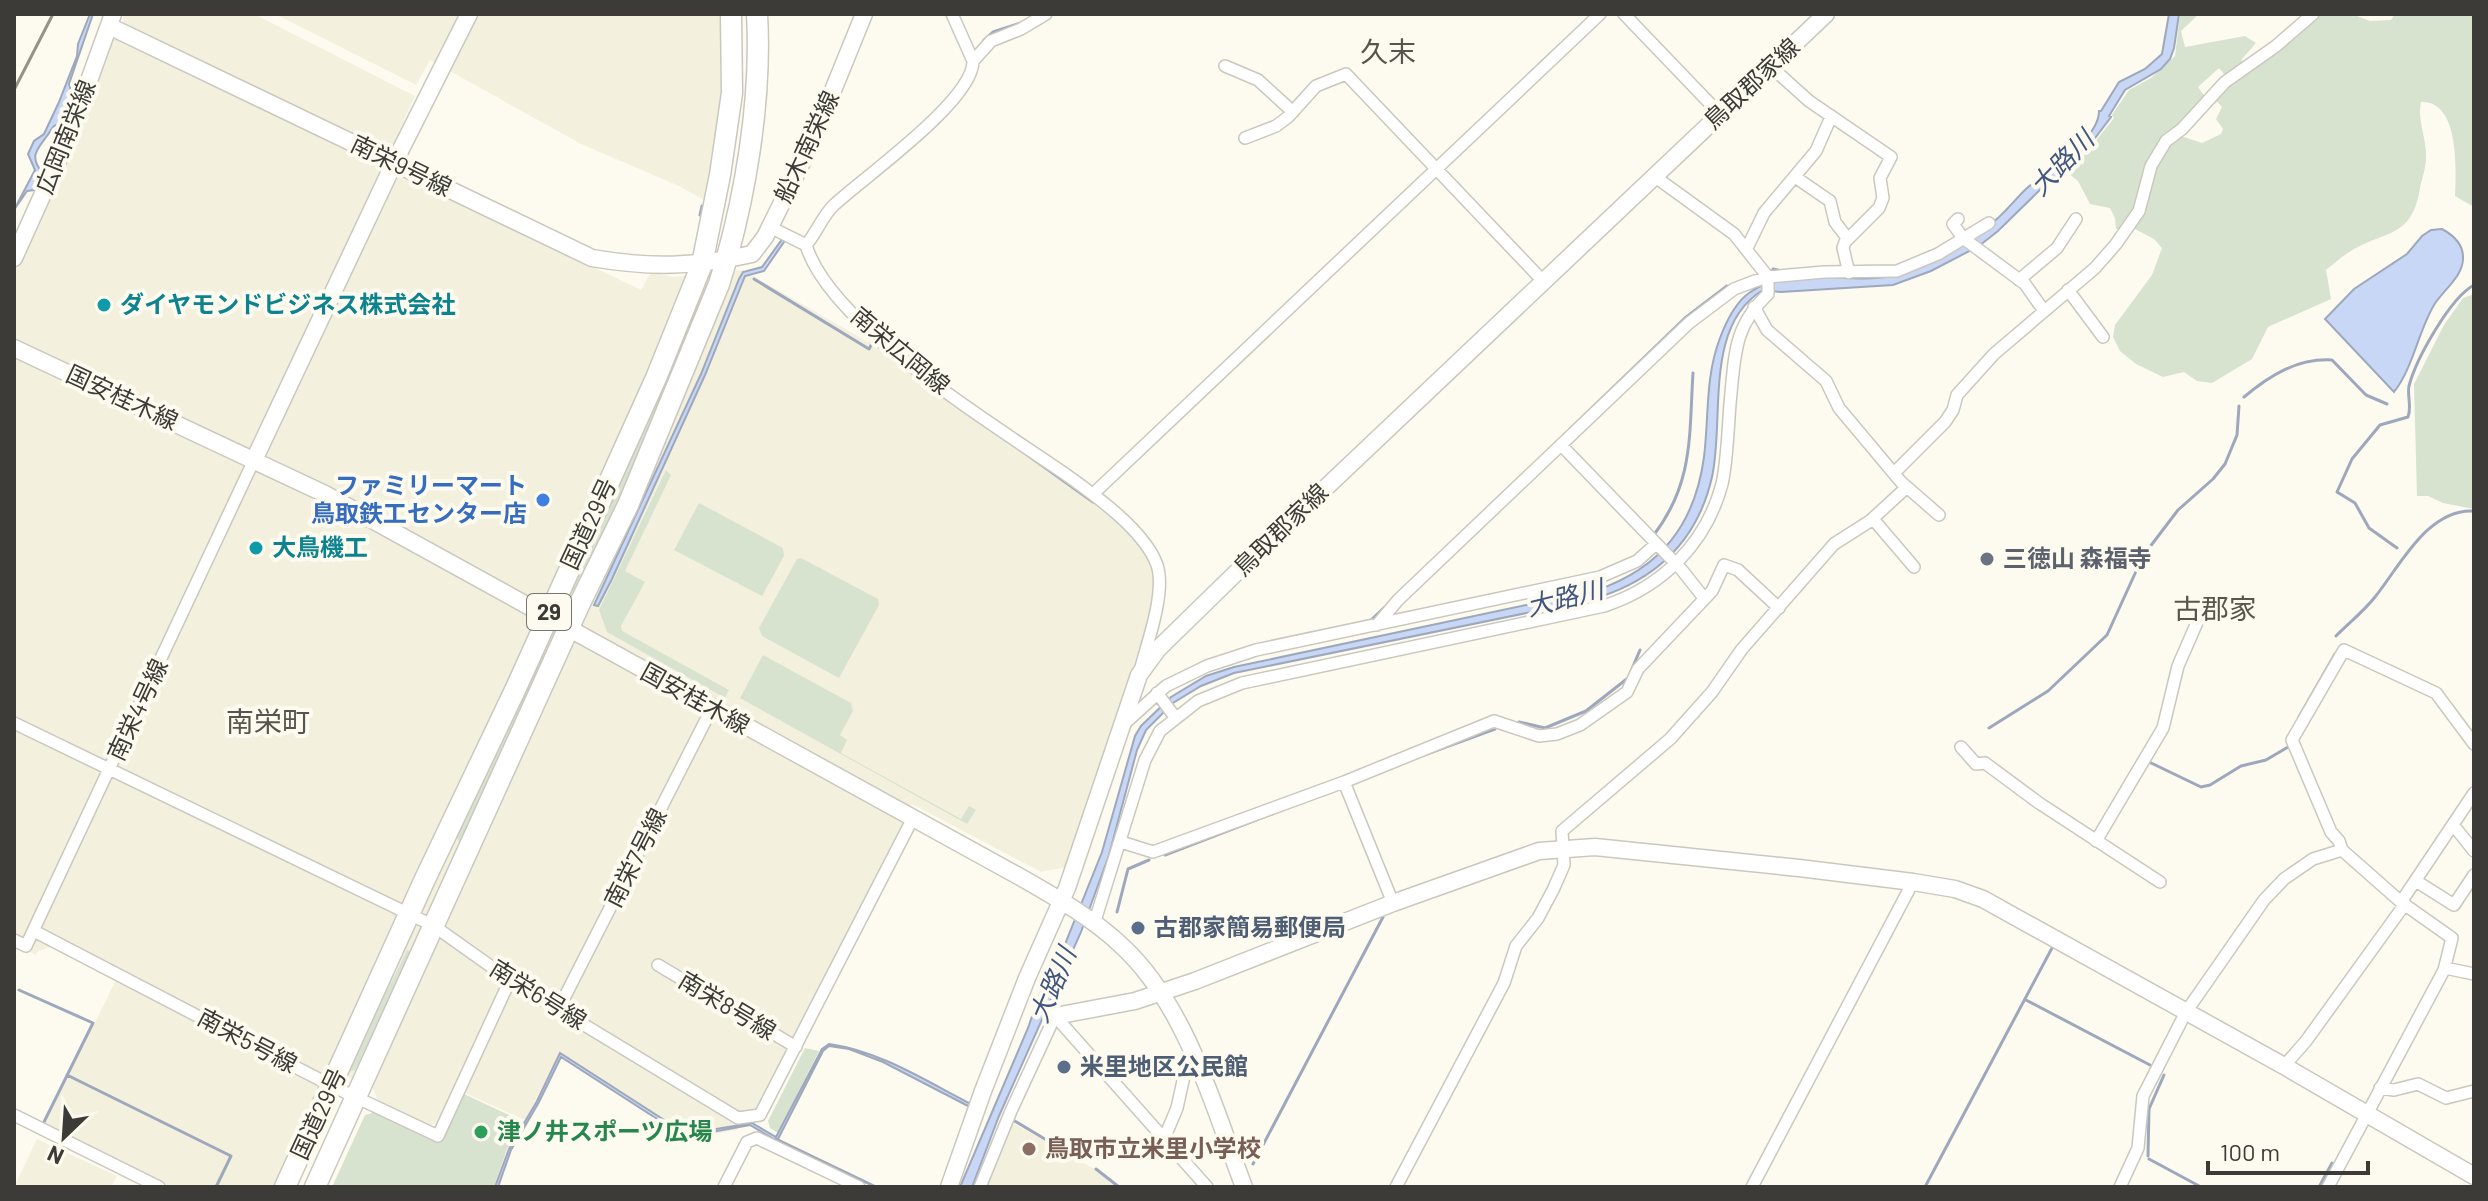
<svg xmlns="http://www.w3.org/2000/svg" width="2488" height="1201" font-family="Barlow,'Noto Sans JP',sans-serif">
<rect width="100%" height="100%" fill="#fdfbf0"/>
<path fill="#f4f0de" d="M123,14H254L415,96L391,148L383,151L124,24Z
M275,14H724L722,110L708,202L679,186L581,144L430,60L416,85Z
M118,37L641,290L651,272L672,277L743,270L868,342L874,338L1058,472L1129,529L1156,569L1149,629L1066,867L1041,872L912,804L757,1110L737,1130L685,1138L558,1056L525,1120L454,1088L439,1122L428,1126L379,1103L372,1087L329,1069L274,1187H171L44,1126L117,978L56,945L37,952L36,955L14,944V270L53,184L110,40Z
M1010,1123H1013L1096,1170L1117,1187H984Z
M37,1139L117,1176L111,1187H14Z"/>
<path fill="#d7e2cf" d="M2180,14H2199L2181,31L2185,47L2245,36L2256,43L2242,59L2241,68L2227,78L2219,68L2198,87L2206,98L2167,138L2143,195L2124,230L2116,229L2115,218L2110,208L2090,204L2078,181L2069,174L2114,118L2112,115L2129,90L2151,78L2175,56Z
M2317,14H2352L2370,21L2391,20L2395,14H2474V207L2455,196C2456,171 2460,100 2421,102C2417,122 2427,138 2426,158C2426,168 2422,178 2420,188C2412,239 2385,230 2351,251C2342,256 2334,264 2326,270L2331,299L2268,327L2252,359L2212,383L2197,381L2184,372L2163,377L2136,364L2120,351L2113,337L2115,325L2152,275L2162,248L2154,239L2131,227L2156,159L2178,135L2202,143L2221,134L2223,129L2216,119L2222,107L2213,97Z
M2474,294V509L2443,503L2428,496H2417L2414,384L2444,325L2463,298Z
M698,303L703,304L628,487L573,593L567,590L647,413L676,359Z
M666,470L671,475L625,571L645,582L621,626L622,631L729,690L725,698L607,632L599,610Z
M699,503L783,548L784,556L762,596L674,550Z
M801,558L878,599L879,605L839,678L762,636L759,628L797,559Z
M543,652L551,655L460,843L454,833Z
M763,655L851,703L853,711L840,735L847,740L841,753L961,819L969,806L976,810L967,824L740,698Z
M407,950L414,953L392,1003L355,1070L349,1072L347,1069C366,1029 388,991 407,950Z
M805,1048L819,1051L778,1133L770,1128L768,1121Z
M462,1093L524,1122L507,1149L494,1187H332L365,1115L376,1112L440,1141Z"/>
<path fill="#c8d7f5" stroke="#9ea8bc" stroke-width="2" d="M90,14H93L69,84L73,96L62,123C52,125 53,128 47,136C37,149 29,157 42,172L34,190L27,191L14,210L35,170L28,154L34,141L44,134L59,102L77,56L78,44Z
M2169,14H2179L2174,48L2170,59L2161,69L2125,90L2109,116L2111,117L2076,163L2047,183L1998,231L1979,246L1931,271L1893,285L1781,292L1763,290C1703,326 1725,419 1712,477C1697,543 1653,582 1590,600L1234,673L1201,686L1173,703L1146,730L1137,750L1109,855L1081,932L999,1116L972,1187H960L1028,1028L1039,996L1057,964L1102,852L1135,736L1141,726L1171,697L1206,676L1234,667L1597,590C1661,568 1695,524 1704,457C1709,417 1705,377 1720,338C1726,322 1735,303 1749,293C1790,264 1846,285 1891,276C1906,273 1973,235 1988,226C2003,216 2014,200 2027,188C2047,170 2099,140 2099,111H2101L2119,82L2145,69L2162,54Z
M2442,229C2453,235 2463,243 2463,257C2464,276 2443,290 2434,305C2418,332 2413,368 2394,392L2325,319L2354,289L2407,254L2422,236L2431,230Z
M783,238L786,239L764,271L745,276L705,375L612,579L598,606L594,605L701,374L739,279L743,272L762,267Z
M829,1044C880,1051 926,1081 971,1104L970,1107L883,1062L849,1049L829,1046L823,1051L777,1141L750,1125L685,1137L561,1057L539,1102L511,1150L498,1187H495L509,1149L537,1101L560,1053L686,1134L752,1123L776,1137L822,1049Z"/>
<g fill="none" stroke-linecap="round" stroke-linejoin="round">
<path stroke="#9ea8bc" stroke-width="3" d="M984,40L993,32L1024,22
M700,215L702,206
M1773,269L1782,271
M754,279L869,349L873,342L909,371
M2244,397C2269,376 2297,358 2332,360L2366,395L2387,404
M1570,429L1685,318L1727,286
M1019,449L1093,502
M1653,536C1694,483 1689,435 1693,373
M2397,548L2369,528L2355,503L2337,492L2352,459L2380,425L2408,417C2412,407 2407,396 2409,386C2416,359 2450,298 2474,285
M1371,620L1386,606
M2336,636C2349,623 2364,611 2375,597C2400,566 2428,508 2474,511
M2299,717L2335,654
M1519,722L1545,728L1586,711L1628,678L1640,650
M1989,728L2048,691L2107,635L2143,556L2178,510L2213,479L2225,464L2237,435L2239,406
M1424,755L1495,729
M2149,762L2201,787L2210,785L2241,766L2266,760L2288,747
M1165,855L1272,814
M1117,912L1128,869L1149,860
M19,990L93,1023L44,1122
M2026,1000L2150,1065
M67,1075L231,1156L216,1187
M1013,1120L1080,1160
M776,1139L876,1187
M2148,1156L2149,1109L2164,1075
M2149,1159L2201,1187
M1253,1164L1383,917
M1096,1169L1119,1187
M1925,1187L2052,948
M2319,1187L2332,1163"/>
<defs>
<path id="street" d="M952,14L973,61C974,100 864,177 834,205C822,216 817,233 806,245C830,326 998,427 1068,476C1096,496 1145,531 1157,565C1166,591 1148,641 1141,667
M1624,14L1719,113
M973,61L991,41L1021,29L1046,14
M1225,66L1258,80L1293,112
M1770,66L1809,101L1891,157L1880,178L1883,198L1879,208L1845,242L1843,248L1849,273
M1245,138L1276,126L1288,117L1316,86L1346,74L1543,281
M1795,177L1830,201L1835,222L1848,239
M1958,219L1953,224L1963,238L2025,284L2044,311
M770,227L806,245
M1747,248L1764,213L1816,151L1831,117
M2019,280L2057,248L2076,219
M2068,290L2103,337
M1754,307L1767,330L1826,381L1839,408L1901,482L1939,515
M1562,446L1681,569L1704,598
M1894,473L1945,422L1953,410L1957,395L1994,354L2095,268L2116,244L2139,211L2151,166L2166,141L2182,129L2225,82L2276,46L2313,14
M1093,494L1600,14
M1873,519L1914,567
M1377,625L1398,600L1689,323L1734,289L1755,281L1768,277L1824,272L1897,271L1938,254L1989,223
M1157,693L1175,717
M14,723L434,926L510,980L738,1118L760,1115L913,818
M1123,725L1166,686L1207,666L1256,650L1600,577L1637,561L1656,544
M1961,747L1976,764L1985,763L2039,803L2160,882
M1344,782L1393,903
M2454,826L2474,851
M2096,841L2163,728L2178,666L2202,611L2201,604
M1121,842L1153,852L1344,782L1494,721L1539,736L1557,734L1580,725L1627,692L1638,669L1712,591L1724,565L1738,570L1779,608
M2416,881L2454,905L2474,875
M2401,902L2474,793
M1094,924L1145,760L1160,731L1198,701L1242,683L1604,606C1662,587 1706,544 1722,484C1728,458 1728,420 1731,393C1735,350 1736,324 1768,294V277L1734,234L1654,176
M34,931L332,1086L438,1136L510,980
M14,940L26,946L254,460
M658,965L796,1047
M2445,968L2474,974
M559,1008L712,708
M2284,1066L2306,1041L2405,904
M2380,1088L2394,1090L2418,1084L2446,1098L2474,1091
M14,1115L159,1187
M1164,1139L1177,1108L1190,1049
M724,1187L747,1142L757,1138L859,1187
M980,1187L1011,1111L1055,1016L1207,1187
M1396,1187L1504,983L1516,946L1538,918L1553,890L1564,865L1562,831L1670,739L1712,692L1742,649L1834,544L1870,521L1907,487
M1752,1187L1913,882
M2120,1187L2138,1148L2143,1096L2186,1012L2264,900L2284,879L2313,859L2342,850
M2328,1187L2444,970L2452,938L2401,902L2342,850L2339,841L2331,832L2292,740L2344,650L2436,693L2474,744"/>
<path id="secondary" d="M109,26L592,258C651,268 694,267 752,254L765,237L812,142L864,14
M14,258L69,136L113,14
M14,348L325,494L1022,878C1057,898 1094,919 1123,947C1187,1007 1214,1108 1244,1187
M254,460L394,163L469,14
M1055,1016L1135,1001L1195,981L1393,903L1539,851L1595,847L1799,868L1913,882L1955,889L1983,899L2284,1066L2474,1176
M949,1187L983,1091L1027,978L1067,888L1139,675L1158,649L1242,567L1826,14"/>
<path id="highway" d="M285,1187L425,879L516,688L656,378L702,264L720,175L732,93L731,14
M315,1187L580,603L628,505L719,284C745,202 762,100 757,14"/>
</defs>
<use href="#street" stroke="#cac8be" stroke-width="14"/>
<use href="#secondary" stroke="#cac8be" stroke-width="19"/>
<use href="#highway" stroke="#cac8be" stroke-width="23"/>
<use href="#street" stroke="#fff" stroke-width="11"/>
<use href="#secondary" stroke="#fff" stroke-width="16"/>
<use href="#highway" stroke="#fff" stroke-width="20"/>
<path stroke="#94938b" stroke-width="3" d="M14,90L53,14"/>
</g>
<g fill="#0f9aa8" stroke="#fdfbf0" stroke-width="3">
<circle cx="104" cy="305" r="8"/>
<circle cx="256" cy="548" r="8"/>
</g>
<circle fill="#3f7fe0" stroke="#fdfbf0" stroke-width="3" cx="543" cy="500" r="8"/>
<circle fill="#6b7280" stroke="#fdfbf0" stroke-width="3" cx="1987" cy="559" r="8"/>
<g fill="#5c6f8a" stroke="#fdfbf0" stroke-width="3">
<circle cx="1138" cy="928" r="8"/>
<circle cx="1064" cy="1067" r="8"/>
</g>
<circle fill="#2e9e5b" stroke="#fdfbf0" stroke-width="3" cx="481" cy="1132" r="8"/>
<circle fill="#8d6e63" stroke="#fdfbf0" stroke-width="3" cx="1029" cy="1149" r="8"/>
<g text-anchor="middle" stroke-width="8" stroke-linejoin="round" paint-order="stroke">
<rect fill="#fdfbf0" stroke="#76756e" stroke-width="2" x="527" y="594" width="44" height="36" rx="6"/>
<g font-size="22" font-weight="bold" fill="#3c3b37">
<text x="549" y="620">29</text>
</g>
<g font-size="24" fill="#3c3b37" stroke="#fdfbf0">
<text transform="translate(1752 84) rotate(-43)" y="8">鳥取郡家線</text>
<text transform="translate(66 137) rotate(-68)" y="8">広岡南栄線</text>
<text transform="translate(807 147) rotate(-65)" y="8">船木南栄線</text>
<text transform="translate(401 166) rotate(26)" y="8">南栄9号線</text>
<text transform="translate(900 351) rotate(40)" y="8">南栄広岡線</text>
<text transform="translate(122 398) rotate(25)" y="8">国安桂木線</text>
<text transform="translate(589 524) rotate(-65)" y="8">国道29号</text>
<text transform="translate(1281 530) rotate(-44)" y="8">鳥取郡家線</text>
<text transform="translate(695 699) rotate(29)" y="8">国安桂木線</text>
<text transform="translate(138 710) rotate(-65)" y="8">南栄4号線</text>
<text transform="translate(636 858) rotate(-63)" y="8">南栄7号線</text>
<text transform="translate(538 995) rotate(32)" y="8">南栄6号線</text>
<text transform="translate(727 1006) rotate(31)" y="8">南栄8号線</text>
<text transform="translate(247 1041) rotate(28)" y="8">南栄5号線</text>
<text transform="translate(319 1114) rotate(-65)" y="8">国道29号</text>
</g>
<g font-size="24" font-weight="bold" fill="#0d838f" stroke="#fdfbf0" text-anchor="start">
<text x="120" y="313">ダイヤモンドビジネス株式会社</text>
<text x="272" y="556">大鳥機工</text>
</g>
<g font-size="24" font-weight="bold" fill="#366cbe" stroke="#fdfbf0" text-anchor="end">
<text x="527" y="494">ファミリーマート<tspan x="527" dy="28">鳥取鉄工センター店</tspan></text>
</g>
<g font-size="24" font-weight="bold" fill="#5b616d" stroke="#fdfbf0" text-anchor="start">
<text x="2003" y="567">三徳山 森福寺</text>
</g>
<g font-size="24" font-weight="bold" fill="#4e5e75" stroke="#fdfbf0" text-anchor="start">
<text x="1154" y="936">古郡家簡易郵便局</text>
<text x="1080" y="1075">米里地区公民館</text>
</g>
<g font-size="24" font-weight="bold" fill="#27864d" stroke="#fdfbf0" text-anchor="start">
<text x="497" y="1140">津ノ井スポーツ広場</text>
</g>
<g font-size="24" font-weight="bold" fill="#785e54" stroke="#fdfbf0" text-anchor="start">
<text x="1045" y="1157">鳥取市立米里小学校</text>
</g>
<g font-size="26" font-style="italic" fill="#40557f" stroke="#fdfbf0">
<text transform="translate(2062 163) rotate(-46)" y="9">大路川</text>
<text transform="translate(1565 598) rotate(-14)" y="9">大路川</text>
<text transform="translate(1053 985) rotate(-67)" y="9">大路川</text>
</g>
<g font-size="28" fill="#57554d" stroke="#fdfbf0">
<text x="1388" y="62">久末</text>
<text x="2215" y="619">古郡家</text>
<text x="268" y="732">南栄町</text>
</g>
</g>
<rect width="2488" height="1201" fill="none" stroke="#3c3b37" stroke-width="32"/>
<g transform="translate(64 1137) rotate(205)" stroke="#fdfbf0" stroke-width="6" paint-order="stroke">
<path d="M0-6L14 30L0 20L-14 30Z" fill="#3c3b37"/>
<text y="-12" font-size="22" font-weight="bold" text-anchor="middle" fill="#3c3b37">N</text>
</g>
<path d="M2208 1161v12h160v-12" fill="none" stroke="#3c3b37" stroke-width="4"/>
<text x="2220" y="1161" font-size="24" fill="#3c3b37" stroke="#fdfbf0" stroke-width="6" paint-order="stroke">100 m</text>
</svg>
